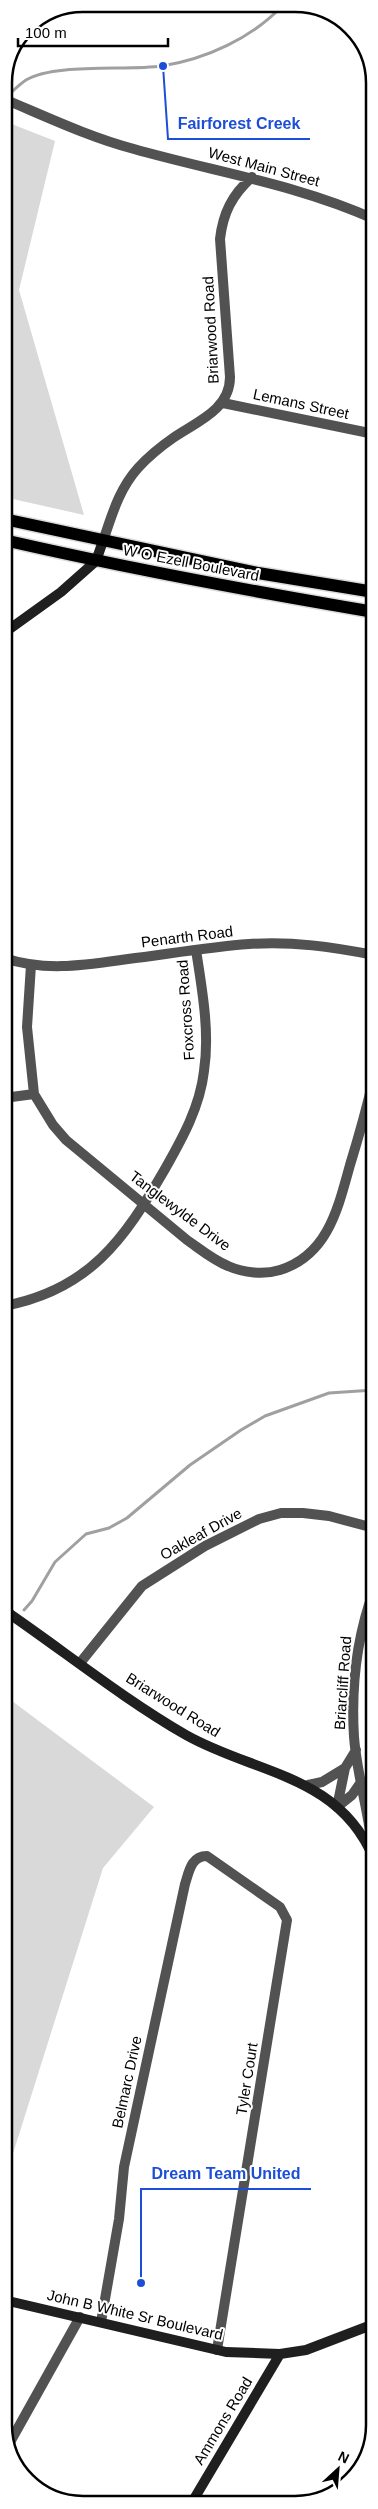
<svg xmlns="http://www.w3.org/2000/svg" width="378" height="2509" font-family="Arial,sans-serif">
<rect width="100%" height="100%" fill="#fff"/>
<path fill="#d9d9d9" d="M4,121L55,141L19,290L84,515L4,497Z
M4,1695L154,1807L103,1868L4,2182Z"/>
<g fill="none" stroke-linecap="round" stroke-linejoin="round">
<path stroke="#a0a0a0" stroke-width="3" d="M8,95C14,90 20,84 26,80C55,63 126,71 162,66C206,59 252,38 282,6
M24,1610L32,1601L55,1562L86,1534L109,1528L127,1518L190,1465L241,1430L265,1416L329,1393L374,1390
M4,1629L6,1627"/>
<defs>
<path id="primary" d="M4,519L258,573L374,592
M4,540C126,568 250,591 374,612"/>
</defs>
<use href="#primary" stroke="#dbdbdb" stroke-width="15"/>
<path stroke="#525252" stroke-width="10" d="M4,99C47,117 89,137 134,149C215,172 296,184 374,219
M223,403L374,434
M103,541C112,515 119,489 138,468C148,457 160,447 173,438C196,422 230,410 230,377L220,239C223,213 232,195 252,177
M4,958C46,972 85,965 128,959C168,954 209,947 249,944C293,941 332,947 374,955
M31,965L27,1027L34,1094L53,1125L66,1140L187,1240C200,1249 213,1260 228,1266C244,1273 264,1275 280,1270C328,1255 338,1208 350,1165C359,1136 367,1107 374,1077
M4,1098L34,1094
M4,1306C89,1290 124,1240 165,1169C182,1139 200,1107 204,1071C210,1032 202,989 196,950
M80,1663L142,1586L205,1546L259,1519L281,1513H303L329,1516L374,1528
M308,1785L322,1782L345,1768
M337,1807L345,1768L356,1750
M337,1807L352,1795L361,1782
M373,1855C370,1815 357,1777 354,1737C351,1688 357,1636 374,1590
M101,2322L119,2219L124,2167L185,1884C189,1872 191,1856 207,1856L280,1907L287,1920L217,2350
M9,2444L80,2317"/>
<path stroke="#1f1f1f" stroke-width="10" d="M4,633L61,592L96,561L103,541
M4,1610C64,1651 122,1698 186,1735C255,1774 339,1774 374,1859
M4,2300L226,2352L280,2354L306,2350L374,2324
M191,2504L280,2354"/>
<use href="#primary" stroke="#000" stroke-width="12"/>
</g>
<g text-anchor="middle" stroke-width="4" stroke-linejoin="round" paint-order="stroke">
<g font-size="15" fill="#000" stroke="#fff">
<text transform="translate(264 167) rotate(15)" y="5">West Main Street</text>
<text transform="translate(211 330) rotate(-93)" y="5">Briarwood Road</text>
<text transform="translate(301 404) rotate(12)" y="5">Lemans Street</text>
<text transform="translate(191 563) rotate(11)" y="5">W O Ezell Boulevard</text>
<text transform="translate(187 937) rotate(-7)" y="5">Penarth Road</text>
<text transform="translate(186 1010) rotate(-94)" y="5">Foxcross Road</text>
<text transform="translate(180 1211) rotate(37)" y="5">Tanglewylde Drive</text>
<text transform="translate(201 1534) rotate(-29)" y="5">Oakleaf Drive</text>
<text transform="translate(343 1683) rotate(-86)" y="5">Briarcliff Road</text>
<text transform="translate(173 1705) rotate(32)" y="5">Briarwood Road</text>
<text transform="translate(247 2079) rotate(-81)" y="5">Tyler Court</text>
<text transform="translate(127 2082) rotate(-78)" y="5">Belmarc Drive</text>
<text transform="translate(135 2315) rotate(13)" y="5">John B White Sr Boulevard</text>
<text transform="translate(223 2421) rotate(-59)" y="5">Ammons Road</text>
</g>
</g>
<path d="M0 0H378V2509H0ZM83 12H295A71 71 0 0 1 366 83V2425A71 71 0 0 1 295 2496H83A71 71 0 0 1 12 2425V83A71 71 0 0 1 83 12Z" fill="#fff" fill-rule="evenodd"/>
<path fill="none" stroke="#000" stroke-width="2.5" d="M83 12H295A71 71 0 0 1 366 83V2425A71 71 0 0 1 295 2496H83A71 71 0 0 1 12 2425V83A71 71 0 0 1 83 12Z"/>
<path fill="none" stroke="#1d4ed8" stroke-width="2" d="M163 66L168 139H310M141 2283L141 2189H311"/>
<g fill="#1d4ed8" stroke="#fff" stroke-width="2">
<circle cx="163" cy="66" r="5"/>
<circle cx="141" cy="2283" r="5"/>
</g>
<g font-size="16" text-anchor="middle" font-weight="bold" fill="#1d4ed8" stroke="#fff" stroke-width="4" stroke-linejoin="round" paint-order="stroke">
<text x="239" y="129">Fairforest Creek</text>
<text x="226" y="2179">Dream Team United</text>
</g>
<g transform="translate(338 2469) rotate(26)" stroke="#ffffff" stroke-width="4" paint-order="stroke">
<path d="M0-4L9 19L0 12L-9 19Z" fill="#000000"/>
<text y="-8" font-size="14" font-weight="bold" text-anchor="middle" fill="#000000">N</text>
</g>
<path d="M18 38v8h150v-8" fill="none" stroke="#000000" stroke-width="2.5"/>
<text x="25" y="38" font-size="15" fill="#000000" stroke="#ffffff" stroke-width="4" paint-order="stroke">100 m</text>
</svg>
